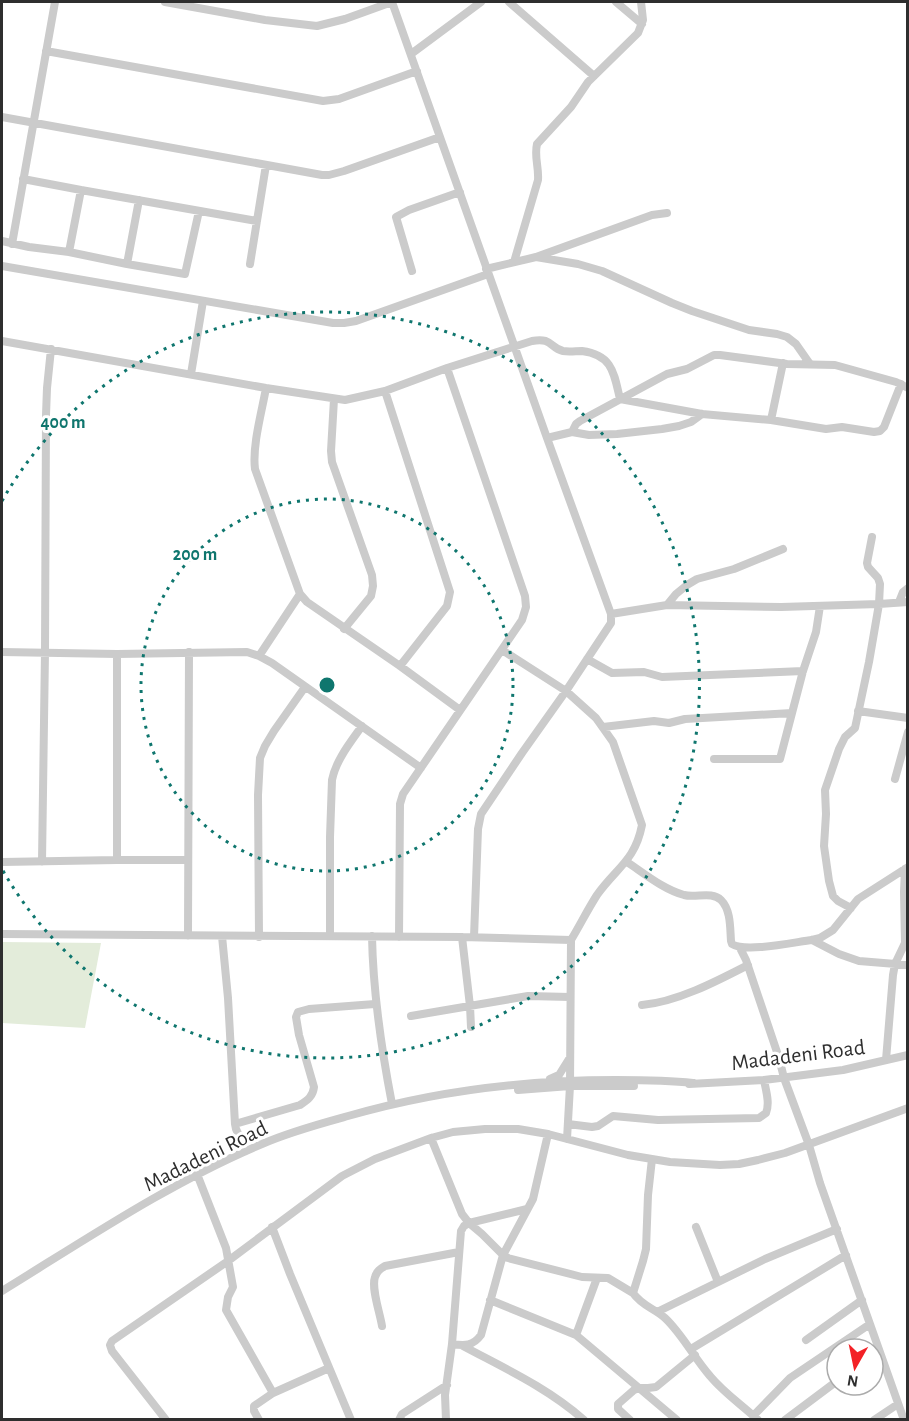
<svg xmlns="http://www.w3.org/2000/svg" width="909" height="1421" font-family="'Alegreya Sans',sans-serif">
<rect width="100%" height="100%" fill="#fff"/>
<path fill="#e3ecda" d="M2,942L101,943L85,1028L2,1023Z"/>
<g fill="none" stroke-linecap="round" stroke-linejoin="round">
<path stroke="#cbcbcb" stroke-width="8" d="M165,2L265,20L317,26L345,19L392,2
M392,2L547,438L611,614V623L566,691L522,753L481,814L478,829L474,937
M509,2L594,76
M616,2L642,24
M46,51L323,101L339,99L417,71
M411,54L481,2
M2,117L322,175H329L344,171L440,137
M23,179L81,190L257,221
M2,241L29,247L69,252L127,264L185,274L199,211
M12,244L55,2
M69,252L81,190
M536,257L578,264L602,271L672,303L692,311L749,330L777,334L787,337L796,344L810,364
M514,262L538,180C539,167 534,157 537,144L571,107L588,82L638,33L643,20L641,2
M127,264L139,200
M250,264L266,165
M2,266L333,323H344L356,321L488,274
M486,269L536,257L652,215L667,213
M412,271L396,217L409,210L460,192
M2,341L266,388L345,400L385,391L447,368L532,341C552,337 550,348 563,351C569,352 576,351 582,351C613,355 614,374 620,399L702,414L771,420L826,429L842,427L874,432L880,431L884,427L901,384
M191,374L203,301
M266,388C262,411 252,446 255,469L300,594L307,602L400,666L460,710
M385,391L450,592L447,606L400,666
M334,399L331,451L332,462L372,575L373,586L371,596L344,629
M771,420L783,363
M572,432L576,424L580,421L667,374L687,369L714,355H720L787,364L835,365L896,382L908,388
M547,438L572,432L589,435L617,434L662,429L679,426L691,422L702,414
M899,602L903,592L908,588
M667,605L676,594L687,585L697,579L734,569L783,549
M611,614L667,605L781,607L879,604L880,584L878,578L868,567L867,563L872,537
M502,650L566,691L596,718L613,742L642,825C635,861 616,868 597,895C588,909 580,925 571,940
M2,652L117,654L247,652L259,656L272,663L421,768
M117,654V860
M259,656L300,594
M587,659L612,673L644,672L662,677L803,671
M858,711L908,718
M603,727L654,721L669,723L685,719L792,713
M714,759H780L803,671L816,632L820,606
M895,779L908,732
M2,862L117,860H188
M42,862L45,652L46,415L47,388L51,349
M627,862C645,874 663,889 684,895C696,898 712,891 721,900C731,910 730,928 731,941L732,944C745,953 795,942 812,940L820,938L833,930L858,899L908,867
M851,908L838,901L833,896L829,881L824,846L826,814L825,790L839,749L845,737L855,728L869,662L879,604L908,602
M2,934L462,937L571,940L570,1086L567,1139
M188,936L189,652
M222,936L228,998L235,1124L236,1129L246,1151
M330,936V837L332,780C336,760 350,743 362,726
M372,936C373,994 381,1047 392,1104
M259,937L258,795L260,758L265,746L274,731L305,687
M399,937L400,804L403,794L522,620L526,607L525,596L447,368
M462,937L470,1006L471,1027
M812,940L839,954L859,961L908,965
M740,948L746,960L779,1058L784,1078L809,1145L820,1183L904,1420
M642,1005C677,1002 717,981 748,965
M411,1016L528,996L570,997
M886,1060L893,975L895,964L905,943L904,892L905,869
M550,1079L559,1075L569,1059
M689,1084L764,1080L843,1070L908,1055
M518,1090L570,1086H634
M235,1124L300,1105C308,1100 313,1096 314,1087L299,1035L296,1017L298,1012L309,1009L375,1004
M568,1124L592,1127L598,1126L613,1116L658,1120L759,1118L766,1113C770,1103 766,1091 764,1080
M431,1138L462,1214L469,1223L482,1234L503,1255L508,1258L582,1277L608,1278L633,1293
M652,1159L648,1195L646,1249L643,1261L633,1293C642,1306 654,1308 665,1318C683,1335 694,1358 710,1376C724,1393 742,1405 758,1420
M197,1174L226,1248L233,1287L228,1297L226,1310L273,1393L254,1406V1411L259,1420
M272,1227L290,1274L351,1420
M696,1227L718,1282
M2,1291C85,1240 171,1182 262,1144C289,1132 319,1124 348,1116C435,1091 525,1080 616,1080C642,1080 667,1080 693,1083
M490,1300L576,1335L639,1388H648L656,1387L695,1355
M657,1312L765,1259L837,1229
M382,1326C380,1313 371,1288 375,1277C377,1271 380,1269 385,1266L459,1252
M576,1335L597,1278
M806,1340L862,1300
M452,1344C465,1346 473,1346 481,1335L503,1255L533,1199L548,1134
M463,1346C504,1368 548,1388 584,1420
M691,1349L846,1255
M273,1393L329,1368
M754,1415L790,1378L870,1324
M166,1420L112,1351L110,1345L112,1341L228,1261L342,1176L375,1159L431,1138L453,1132L485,1129H518L548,1134L628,1155L670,1162L720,1165L739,1164L758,1160L785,1153L908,1108
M399,1420L402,1414L447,1385
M446,1420L445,1395L452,1344L461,1231L464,1226L469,1223L527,1209
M630,1420L618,1409V1404L634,1390L639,1388L677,1420
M785,1420L837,1381
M874,1420L898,1404"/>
</g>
<g fill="none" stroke="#0f766e" stroke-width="3" stroke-dasharray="3 6">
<circle cx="327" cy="685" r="186"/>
<path d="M2 501A373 373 0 1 1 2 869"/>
</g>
<g text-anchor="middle" stroke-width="6" stroke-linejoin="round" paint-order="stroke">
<g font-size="22" fill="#2e2e2e" stroke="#fff">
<text transform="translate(798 1054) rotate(-7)" y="8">Madadeni Road</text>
<text transform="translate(205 1155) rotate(-26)" y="8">Madadeni Road</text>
</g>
</g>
<circle cx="327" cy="685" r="9" fill="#0f766e" stroke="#fff" stroke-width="3"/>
<g font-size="18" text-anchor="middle" font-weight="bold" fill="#0f766e" stroke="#fff" stroke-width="6" stroke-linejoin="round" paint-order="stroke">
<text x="63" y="428">400 m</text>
<text x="195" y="560">200 m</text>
</g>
<rect width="909" height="1421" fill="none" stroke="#2e2e2e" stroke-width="6"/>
<g transform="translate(855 1367) rotate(189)"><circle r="28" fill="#ffffff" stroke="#ababab" stroke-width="1.5"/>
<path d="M0-4.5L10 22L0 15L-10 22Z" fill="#f32126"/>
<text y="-9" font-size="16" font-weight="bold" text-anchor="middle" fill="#2e2e2e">N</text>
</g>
</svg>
